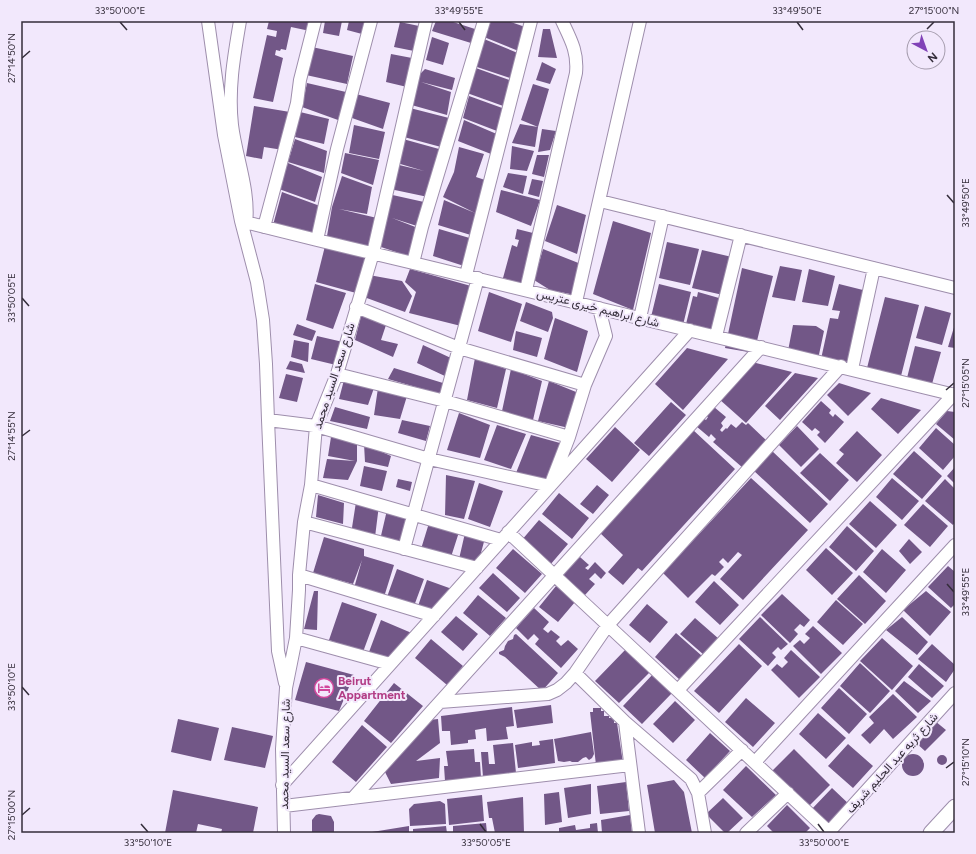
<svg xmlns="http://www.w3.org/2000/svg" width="976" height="854" font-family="Figtree,Vazirmatn,sans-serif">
<rect width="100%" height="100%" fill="#f2e8fc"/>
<path fill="#725787" d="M269,21H312L310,31L291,27L286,50L281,49L280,51L276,50L275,55L283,58L273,102L253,98L267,35L276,37L277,31L267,29Z
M325,21H342L339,36L323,33Z
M349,21L354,22V21H365L362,34L347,30Z
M436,21H450L475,29L471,43L432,31Z
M488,21H508L528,28L521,52L484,37Z
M400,22L419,26L414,51L394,47Z
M543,29H550L557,58L538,57Z
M432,37L449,43L443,65L426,60Z
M484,39L520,54L513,79L474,66Z
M312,47L353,56L347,84L306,75Z
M391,54L412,58L407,87L386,82Z
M542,62L556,69L550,84L536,80Z
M473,67L512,81L506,107L467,93Z
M425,69L455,78L452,90L421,82L451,92L447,115L408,104L414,80Z
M307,83L346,92L338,120L302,107Z
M533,84L549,89L538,127L535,147L512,143L520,124L538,127L521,120Z
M356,94L390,103L383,129L352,118Z
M469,96L505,109L497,131L463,118Z
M254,106L290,112L283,150L264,147L262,159L246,156Z
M410,108L449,118L441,147L404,137Z
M300,112L329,119L324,144L295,137Z
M464,120L499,135L491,154L458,141Z
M354,125L385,132L379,159L349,153Z
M542,129L556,131L550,150L538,152Z
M295,139L327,151L324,173L288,162Z
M403,139L439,149L428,197L390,189L395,164L424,171L397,163Z
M512,146L534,151L527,171L510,169Z
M459,147L484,154L476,177L488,181L474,236L438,225L444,200L475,213L443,197L454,172Z
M345,153L379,160L373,185L341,173Z
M537,155H549L544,177L532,174Z
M288,163L322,177L315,202L279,189Z
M508,173L527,176L523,194L503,187Z
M342,176L372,187L367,214L339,209L377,218L371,248L327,236L332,207Z
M532,179L543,181L539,197L528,194Z
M501,190L540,200L531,226L496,212Z
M282,192L320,206L314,237L273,225Z
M388,194L424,202L420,227L392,218L418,228L411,257L381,247L387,216Z
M557,205L586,215L577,254L545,241Z
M613,221L651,233L633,310L593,294Z
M439,229L473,239L464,266L433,256Z
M517,229L533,233L532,236L536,238L528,256L521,283L503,278L512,245L517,247L519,240L515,239Z
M667,242L699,249L690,285L659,278Z
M325,246L368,259L356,293L316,282Z
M543,249L581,264L575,295L550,290L534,280Z
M702,250L732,257L723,295L692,288Z
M780,266L802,270L795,301L772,297Z
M742,268L773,276L754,353L725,348Z
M410,269L471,286L461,326L409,313L416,292L405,282Z
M809,269L835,276L828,306L802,302Z
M369,275L402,281L412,296L405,312L364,297Z
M315,284L346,293L333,329L306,320Z
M659,284L691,292L683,325L651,317Z
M839,284L867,291L850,365L821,359L830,318L838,319L840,311L832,310Z
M489,292L522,304L511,342L478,331Z
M698,292L719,298L717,305L721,306L713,332L686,324L693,296L697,297Z
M885,297L919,305L901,376L867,368Z
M526,302L552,312L553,318L548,332L520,321Z
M925,306L951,313L942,345L916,338Z
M362,312L387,322L381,340L398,344L393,357L355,340Z
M555,318L588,331L577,372L544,359Z
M297,324L316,331L312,341L293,335Z
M955,324V348L948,347Z
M793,325L816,326L824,331L817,364L787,356Z
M516,331L542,338L537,357L513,350Z
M317,336L343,342L336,365L311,359Z
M294,340L309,343L308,362L291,357Z
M423,345L453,359L447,377L417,363Z
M915,346L941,352L932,384L907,378Z
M687,348L728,359L683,410L655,384Z
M475,358L506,369L497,408L467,400Z
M290,361L302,364L305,373L286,369Z
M752,362L792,372L746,423L719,399Z
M394,368L443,383L440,394L388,379Z
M511,369L542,381L533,420L502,411Z
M795,373L818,378L780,420L765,406Z
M286,374L303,378L297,402L279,398Z
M344,380L374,388L368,405L339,399Z
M549,381L581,394L569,428L538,421Z
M839,383L871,393L848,416L827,395Z
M378,388L407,396L400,419L374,415Z
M881,398L921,410L898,434L871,409Z
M821,401L831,410L829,413L833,417L835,414L844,422L825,443L817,435L820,432L815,428L812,431L802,422Z
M671,402L686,415L649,456L634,443Z
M335,407L370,417L367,429L330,421Z
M714,407L726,417L721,423L723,426L720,430L722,432L726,428L727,429L731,424L736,428L742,422L746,425L748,423L767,441L743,468L713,442L716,439L711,434L709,437L696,426L703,418L706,420L708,417L706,416Z
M947,411L955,412V440L936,424Z
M459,413L490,425L480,458L447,450Z
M402,420L430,426L426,441L398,433Z
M497,425L526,434L511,469L484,460Z
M797,426L819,449L801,467L779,445Z
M615,427L640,450L612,482L586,459Z
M936,428L955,445V456L943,470L919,448Z
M692,429L735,469L642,571L638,568L623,585L608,572L623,555L599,532Z
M857,431L882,455L857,482L836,463L844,454L839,450Z
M531,435L560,443L546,480L516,473Z
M331,437L357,442V461L348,480L323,478L327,459L355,461L328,456Z
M364,444L391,456L388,467L365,462Z
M771,450L828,504L810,523L753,470Z
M914,451L942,476L922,499L893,474Z
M820,453L849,480L830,501L800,473Z
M364,466L387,471L382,491L360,486Z
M955,467V484L947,476Z
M446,475L475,481L464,519L445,515Z
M751,478L808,530L743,600L720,579L742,555L738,552L728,563L723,558L719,562L724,567L715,576L712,574L688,598L663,573Z
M892,478L919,501L902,520L876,497Z
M398,479L412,482L410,491L396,487Z
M945,479L955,489V522L953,525L925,501Z
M479,483L503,491L490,527L468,519Z
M597,485L609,495L593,514L580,504Z
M559,493L589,518L572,539L542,514Z
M318,495L344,503L343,524L316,517Z
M870,501L897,525L876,548L849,524Z
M356,502L379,505L375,537L351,534Z
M923,504L948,526L930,547L904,525Z
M387,510L407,515L401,544L380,540Z
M539,520L568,544L550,565L521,541Z
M429,523L459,532L451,557L421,549Z
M847,526L874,551L856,571L829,547Z
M465,533L485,538L478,564L459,559Z
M324,537L364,549V556L394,565L384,597L354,588L362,560L353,584L313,573Z
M909,539L922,552L910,564L899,551Z
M826,548L853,573L832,595L806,570Z
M513,549L542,574L525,593L496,568Z
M882,549L906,570L886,593L863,572Z
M580,557L589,565L585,568L588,570L595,562L606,573L601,579L595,573L589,579L595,584L585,595L563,575Z
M948,566L955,572V604L951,608L928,587Z
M397,569L424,579L414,606L387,597Z
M493,573L520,598L507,612L479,588Z
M859,575L886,601L865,624L837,599Z
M427,580L452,589L434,611L418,606Z
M714,581L739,605L720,625L695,602Z
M556,586L575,602L558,622L539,607Z
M314,591H318L317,630L304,629Z
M926,591L951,612L930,636L903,610Z
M782,594L810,620L804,627L800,624L794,630L798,634L790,643L761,615Z
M478,595L506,618L490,636L463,613Z
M836,600L863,624L843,645L817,622Z
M342,602L377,614L363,652L329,640Z
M647,604L668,622L650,643L629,625Z
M534,608L549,622L543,629L548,633L551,630L560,637L556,641L561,646L568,640L578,649L561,668L535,644L539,639L534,634L528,640L516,628Z
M456,616L478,634L463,651L441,632Z
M760,617L788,644L781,650L778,647L772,653L776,657L768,666L739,639Z
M902,617L928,642L917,655L886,630Z
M695,618L719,639L704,655L680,634Z
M381,620L414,634L390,660L369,652Z
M813,626L842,653L821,674L793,646L800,640L804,644L810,638L805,634Z
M676,633L702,656L680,680L655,657Z
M516,634L558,673L542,691L505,657L499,654V652L504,650L505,646L508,641L513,639L514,635Z
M882,638L913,666L892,690L860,661Z
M431,639L463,666L447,685L415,658Z
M739,644L762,666L719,713L694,691Z
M932,644L955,665V669L946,682L918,659Z
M627,648L651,671L619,703L595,681Z
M791,650L820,677L799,698L771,670L777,664L782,668L788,662L784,658Z
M306,662L354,675L339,711L295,700Z
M860,663L890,691L870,713L840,686Z
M919,664L944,686L932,698L908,677Z
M654,673L673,692L642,724L623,706Z
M904,681L931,701L918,713L895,691Z
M394,683L423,706L391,743L364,721Z
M839,688L867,714L849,734L821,708Z
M893,694L917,717L893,739L884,729L870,744L861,735L874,723L869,717Z
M746,698L775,723L753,747L725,722Z
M675,701L695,720L673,743L653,724Z
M551,705L553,723L517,728L514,710Z
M512,707L514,726L506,727L508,739L487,741L486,728L475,730L476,739L468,740V743L451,745L450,731H442L441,716Z
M593,708H601V711H604V716H609V718H614V723H617L623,763L596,765L590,712H593Z
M818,713L846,738L826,759L799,734Z
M178,719L219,728L211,761L171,752Z
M438,719L440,743L416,761L440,758L439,778L391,784L384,770L429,720Z
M935,721L946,730L925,751L915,742Z
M362,725L387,747L356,782L332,762Z
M232,727L273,736L265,768L224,760Z
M591,732L594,754L592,758L589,760L586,757L583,758L578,762H572L570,761L564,762L558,761L554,739Z
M710,733L730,751L705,778L686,760Z
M553,739L555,763L518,768L515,745L532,742V746L540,745L539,741Z
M513,743L516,773L483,777L481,752H488L489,764H495L493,745Z
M848,744L873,766L853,788L828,766Z
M474,749L475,762H480L481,778L445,781L444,766H448L446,751Z
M794,749L830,785L807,808L771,772Z
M902 765a11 11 0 1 1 22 0a11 11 0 1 1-22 0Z
M937 760a5 5 0 1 1 10 0a5 5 0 1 1-10 0Z
M746,766L776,795L752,817L723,790Z
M674,780L684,792L692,833H655L647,785Z
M626,782L629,811L600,814L597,786Z
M591,784V814L568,818L564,788Z
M832,788L851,806L829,829L810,811Z
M173,790L258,807L253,833H221L222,829L198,824L196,833H165Z
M559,792L562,822L545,825L544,794Z
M482,795L484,821L449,825L447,799Z
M523,797L524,833H495L492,818H489L487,802Z
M723,798L743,818L727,833H725L706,814Z
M440,801L445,804L446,824L410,826L409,809L414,804Z
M787,805L810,828L805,833H774L767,826Z
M319,814L331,816L334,822V833H312V820L316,815Z
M630,815L632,833H602L601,820Z
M486,823L487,833H453V826Z
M597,823L598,833H559V828L575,825L576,830L590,828V824Z
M409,826V833H373L372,832Z
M446,826L447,833H413V829Z"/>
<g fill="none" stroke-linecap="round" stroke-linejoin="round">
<defs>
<path id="minor" d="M208,21L224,135L241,221L257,282L263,320L266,364L268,420L278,651L285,683
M240,21C234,56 228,89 232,125C236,158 250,190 246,225
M600,201L955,288
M241,221L317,240L413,263L955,395
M264,227L297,103L300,80L315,21
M317,240L337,149L371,21
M413,263L422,227L484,21
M466,275L531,21
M526,290L576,73C578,52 571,40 562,21
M576,302L640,21
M356,307L459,348L585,385
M640,318L663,216
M716,336L741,235
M852,369L874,268
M337,374L445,401L569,437
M268,420L316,426L429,459L550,486L569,437L585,385L606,336L599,308
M311,485L501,540
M304,522L477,568
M508,532L829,832
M404,549L478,278
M299,575L434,616
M296,638L390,664
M575,673L625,722L691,779L698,793L705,833
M678,690L954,394
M440,702L548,694L557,690L566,683L575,673L608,625L841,366
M625,722L639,833
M755,762L955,545
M282,785L690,330
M698,793L742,750
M353,798L761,347
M284,806L630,765
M284,833L282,749L286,688L296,638L299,590V575L304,522L311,485L316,426L337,374L373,253L426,21
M746,833L788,793
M828,833L955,693"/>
<path id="major" d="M931,833L955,807"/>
</defs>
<use href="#minor" stroke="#9e8eac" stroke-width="14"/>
<use href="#major" stroke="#9e8eac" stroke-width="17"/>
<use href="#minor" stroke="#fff" stroke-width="12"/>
<use href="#major" stroke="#fff" stroke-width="15"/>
</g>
<path fill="none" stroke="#342d3a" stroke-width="1.5" d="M120,22L127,30M459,22L465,30M797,22L803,30M927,29L934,22M22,58L30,51M947,195L954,203M22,298L29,306M946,390L954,383M22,436L30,430M947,584L954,592M22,687L29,695M946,768L954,762M22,815L30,808M141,824L148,832M480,824L486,832M818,824L824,832"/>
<defs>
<symbol id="hotel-ring" viewBox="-11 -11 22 22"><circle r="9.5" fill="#f2e8fc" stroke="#d1479c" stroke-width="1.5"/><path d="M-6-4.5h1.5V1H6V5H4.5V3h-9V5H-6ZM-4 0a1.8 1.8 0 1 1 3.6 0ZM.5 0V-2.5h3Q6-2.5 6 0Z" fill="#d1479c"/></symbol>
</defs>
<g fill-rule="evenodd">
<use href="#hotel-ring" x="313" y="677" width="22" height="22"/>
</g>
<g text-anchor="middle" stroke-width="4" stroke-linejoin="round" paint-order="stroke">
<g font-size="12" fill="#342d3a" stroke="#f2e8fc">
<text transform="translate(598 308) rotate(14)" y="4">شارع ابراهيم خيرى عتريس</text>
<text transform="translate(334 376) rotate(-72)" y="4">شارع سعد السيد محمد</text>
<text transform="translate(285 754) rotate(-89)" y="4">شارع سعد السيد محمد</text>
<text transform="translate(892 763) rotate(-48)" y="4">شارع ثريه عبد الحليم شريف</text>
</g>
<g font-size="12" font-weight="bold" fill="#b23c85" stroke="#f2e8fc" text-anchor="start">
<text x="338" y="685">Beirut<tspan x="338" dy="14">Appartment</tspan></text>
</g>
</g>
<rect width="976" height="854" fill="none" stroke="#f2e8fc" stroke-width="44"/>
<g transform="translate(926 50) rotate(139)"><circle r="19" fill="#f2e8fc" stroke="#a69dae"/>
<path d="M0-3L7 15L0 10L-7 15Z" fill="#8142b7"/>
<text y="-6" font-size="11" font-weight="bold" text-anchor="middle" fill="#342d3a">N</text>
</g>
<rect x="22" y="22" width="932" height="810" fill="none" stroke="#342d3a" stroke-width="1.5"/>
<g font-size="10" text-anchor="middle" fill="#342d3a">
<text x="120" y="14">33°50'00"E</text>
<text x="459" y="14">33°49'55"E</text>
<text x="797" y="14">33°49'50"E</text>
<text x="934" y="14">27°15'00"N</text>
<text transform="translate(11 58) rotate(-90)" y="4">27°14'50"N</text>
<text transform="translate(965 203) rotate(-90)" y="4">33°49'50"E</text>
<text transform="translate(11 298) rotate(-90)" y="4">33°50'05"E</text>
<text transform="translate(965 383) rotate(-90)" y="4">27°15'05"N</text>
<text transform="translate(11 436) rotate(-90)" y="4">27°14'55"N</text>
<text transform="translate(965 592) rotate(-90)" y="4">33°49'55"E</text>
<text transform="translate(11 687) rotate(-90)" y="4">33°50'10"E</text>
<text transform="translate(965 762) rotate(-90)" y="4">27°15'10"N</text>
<text transform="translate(11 815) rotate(-90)" y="4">27°15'00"N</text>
<text x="148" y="846">33°50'10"E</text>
<text x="486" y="846">33°50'05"E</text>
<text x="824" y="846">33°50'00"E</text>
</g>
</svg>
